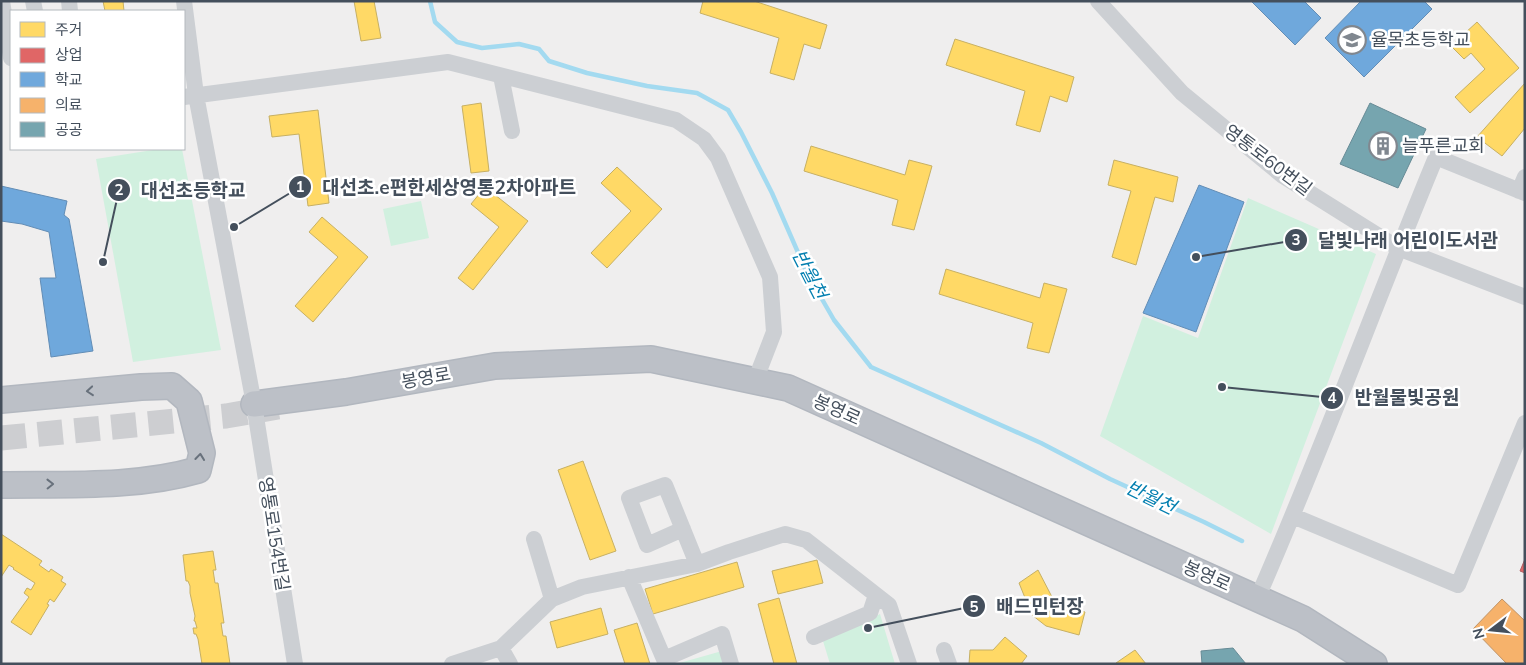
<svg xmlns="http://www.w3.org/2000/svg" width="1526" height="665" font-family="Mulish,'Noto Sans KR',sans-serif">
<rect width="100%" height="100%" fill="#efeeee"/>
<path fill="#d1f0df" d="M159,149H182L221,350L133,362L96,159Z
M1248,198L1376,254L1271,534L1100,436L1143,316L1198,338Z
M421,201L429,238L391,246L383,209Z
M880,614L895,664H830L823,641Z
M722,651L727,664H676Z"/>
<path fill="#ffd966" stroke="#c7b063" d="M103,1H123L124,11H105Z
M354,1H374L381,38L361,41Z
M703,1H754L827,25L820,49L804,44L794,80L770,73L779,38L700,13Z
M1477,22L1519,68L1470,113L1455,97L1485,69L1471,53L1464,59L1451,46Z
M955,39L1074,77L1067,102L1050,96L1040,132L1016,125L1025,91L946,65Z
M1525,83V128L1502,156L1477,137Z
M481,103L489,171L471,173L462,106Z
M318,110L329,203L308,206L299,134L272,137L269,116Z
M811,146L905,175L909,160L932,166L914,230L892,225L898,200L804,171Z
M1114,160L1178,177L1173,202L1155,197L1136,265L1112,257L1131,191L1108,185Z
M617,167L662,209L607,268L591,253L631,211L601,183Z
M485,187L528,221L473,290L458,278L499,227L471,204Z
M322,217L368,257L313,322L295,306L338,257L309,232Z
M946,269L1040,298L1044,283L1067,289L1049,353L1027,348L1033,323L939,294Z
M583,461L616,551L590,560L558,470Z
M1,534L42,561L39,565L49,572L51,569L63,577L61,581L66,584L54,602L50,599L47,604L49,605L31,635L11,622L29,597L24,593L27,588L31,590L35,583L13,569L14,568L9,565L1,577Z
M213,551L216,570H213L215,583H218L224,623H221L223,636H226L230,664H202L198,639L196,634H194L193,628H197L195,621H194L195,616L190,593V586L188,581H186L183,555Z
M817,560L823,583L778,594L772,571Z
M737,562L744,587L653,614L645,589Z
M1038,570L1052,597L1042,605L1053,615L1059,605L1085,612L1079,635L1046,626L1032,615L1019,583Z
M779,598L797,664H774L758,604Z
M601,608L608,634L557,648L550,622Z
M637,623L650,664H625L614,630Z
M1005,637L1027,656L1021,664H969L970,650H993Z
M1135,650L1146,664L1116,663Z"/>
<path fill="#e06666" stroke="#b15f63" d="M1525,559V573L1520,571Z"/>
<path fill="#6fa8dc" stroke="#628db6" d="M1251,1H1304L1321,18L1295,45Z
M1361,1H1424L1432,9L1364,77L1325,38Z
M1199,185L1244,202L1196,332L1143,313Z
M1,186L67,201L64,215L69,219L93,351L51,357L40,278H56L49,232L22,224L1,221Z"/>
<path fill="#f6b26b" stroke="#c19466" d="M1502,599L1525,621V664H1507L1473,629Z"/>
<path fill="#76a5af" stroke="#678b96" d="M1370,103L1426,129L1398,188L1340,164Z
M1233,648L1246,664H1202L1201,651Z"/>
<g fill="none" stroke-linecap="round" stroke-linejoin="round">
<path stroke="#a3daf0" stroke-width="4.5" d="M430,1L435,22L457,42L482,48L519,44L539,49L549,61L587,73L647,86L697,93L728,110L741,132L772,193L807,273L834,320L871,367L1041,443L1110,479L1204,522L1242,541"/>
<path stroke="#cdced1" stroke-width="25" stroke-dasharray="25 12" stroke-linecap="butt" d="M1,438L226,416L278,407"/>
<defs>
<path id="highway" d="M1,400L141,387L172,386L189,401L202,453L198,470C136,488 66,484 1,485
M254,404L346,392L495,366L651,359L788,388L1303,619L1374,664"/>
</defs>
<use href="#highway" stroke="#b2b7bf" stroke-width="28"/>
<path stroke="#cccfd3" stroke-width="16" d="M2,1L11,58
M33,1L35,11
M69,1L70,11
M184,1L196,95L254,404L295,664
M1098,1L1182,93L1283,176L1398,248L1525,297
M501,76L512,131
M184,97L448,62L676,120L704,139L718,158L770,277L774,332L755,381
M1519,191L1525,177
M1293,516L1458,585L1525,423
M683,529L647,545L629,498L665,485L697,564
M534,539L552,599
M629,577L664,659L722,634L731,664
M1257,599C1321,453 1375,304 1436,157L1525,193
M814,637L870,613L876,595
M501,648L510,664
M944,650L949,664
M452,664L501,648L552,599L582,587L697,564L729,552L785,534L806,540L889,605L909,664"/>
<use href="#highway" stroke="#bcc0c7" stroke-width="25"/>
</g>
<defs><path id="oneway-chevron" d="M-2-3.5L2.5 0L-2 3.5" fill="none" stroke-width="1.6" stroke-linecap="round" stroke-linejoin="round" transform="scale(1.25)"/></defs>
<g stroke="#68717c">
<use href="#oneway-chevron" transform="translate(90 391) rotate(175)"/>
<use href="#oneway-chevron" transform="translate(200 457) rotate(-84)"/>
<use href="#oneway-chevron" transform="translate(50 484) rotate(-1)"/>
</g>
<defs>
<symbol id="school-ring" viewBox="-11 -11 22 22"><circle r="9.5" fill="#fff" stroke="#80878f" stroke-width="1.5"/><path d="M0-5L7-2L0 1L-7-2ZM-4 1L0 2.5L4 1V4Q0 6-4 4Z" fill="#80878f"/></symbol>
<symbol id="building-ring" viewBox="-11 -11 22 22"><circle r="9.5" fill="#fff" stroke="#80878f" stroke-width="1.5"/><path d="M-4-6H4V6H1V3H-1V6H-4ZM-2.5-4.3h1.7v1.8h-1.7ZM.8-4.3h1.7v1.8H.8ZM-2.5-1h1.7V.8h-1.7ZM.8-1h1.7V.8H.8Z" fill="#80878f"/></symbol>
</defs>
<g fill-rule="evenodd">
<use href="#school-ring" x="1336" y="24" width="32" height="32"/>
<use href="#building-ring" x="1367" y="130" width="32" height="32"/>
</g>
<g text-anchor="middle" stroke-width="5" stroke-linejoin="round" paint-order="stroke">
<g font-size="18" fill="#444f5c" stroke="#fff" text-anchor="start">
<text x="1371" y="46">율목초등학교</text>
<text x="1402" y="152">늘푸른교회</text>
</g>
<g font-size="18" fill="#444f5c" stroke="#fff">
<text transform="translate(1268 160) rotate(37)" y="6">영통로60번길</text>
<text transform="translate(426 378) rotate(-10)" y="6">봉영로</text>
<text transform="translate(837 410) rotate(24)" y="6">봉영로</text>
<text transform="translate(274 534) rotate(81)" y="6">영통로154번길</text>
<text transform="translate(1207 576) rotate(24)" y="6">봉영로</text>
</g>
<g font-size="19" font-style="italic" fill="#037fb0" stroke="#fff">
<text transform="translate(810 274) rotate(63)" y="7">반월천</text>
<text transform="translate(1151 497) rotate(26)" y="7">반월천</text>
</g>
</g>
<path fill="none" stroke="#444f5c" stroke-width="2" d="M234 227L300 187M103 262L119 190M1196 257L1296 240M1222 387L1332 398M868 628L974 606"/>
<g fill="#444f5c" stroke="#fff" stroke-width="2">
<circle cx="234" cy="227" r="5"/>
<circle cx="103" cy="262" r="5"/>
<circle cx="1196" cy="257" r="5"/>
<circle cx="1222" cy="387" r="5"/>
<circle cx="868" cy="628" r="5"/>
<circle cx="300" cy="187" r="12"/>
<circle cx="119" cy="190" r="12"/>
<circle cx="1296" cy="240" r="12"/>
<circle cx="1332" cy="398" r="12"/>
<circle cx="974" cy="606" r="12"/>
</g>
<g font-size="15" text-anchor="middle" font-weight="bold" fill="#fff">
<text x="300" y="192">1</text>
<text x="119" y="195">2</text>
<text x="1296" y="245">3</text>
<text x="1332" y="403">4</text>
<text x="974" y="612">5</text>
</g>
<g font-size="19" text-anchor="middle" font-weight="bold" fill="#444f5c" stroke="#fff" stroke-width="5" stroke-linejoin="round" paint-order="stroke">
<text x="449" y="194">대선초.e편한세상영통2차아파트</text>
<text x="193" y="197">대선초등학교</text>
<text x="1408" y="247">달빛나래 어린이도서관</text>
<text x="1407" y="404">반월물빛공원</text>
<text x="1040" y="613">배드민턴장</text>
</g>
<rect width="1526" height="665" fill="none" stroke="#444f5c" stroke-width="5"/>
<rect x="10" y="10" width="175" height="140" fill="#ffffff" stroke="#b4b9be"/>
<rect x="20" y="22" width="25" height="15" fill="#ffd966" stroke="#b4b9be"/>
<text x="55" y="35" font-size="15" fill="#444f5c">주거</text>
<rect x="20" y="48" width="25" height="15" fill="#e06666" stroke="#b4b9be"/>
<text x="55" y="60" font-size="15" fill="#444f5c">상업</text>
<rect x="20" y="72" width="25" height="15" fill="#6fa8dc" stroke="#b4b9be"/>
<text x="55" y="85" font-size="15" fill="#444f5c">학교</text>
<rect x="20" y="98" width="25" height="15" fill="#f6b26b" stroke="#b4b9be"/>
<text x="55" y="110" font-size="15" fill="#444f5c">의료</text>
<rect x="20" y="122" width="25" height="15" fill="#76a5af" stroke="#b4b9be"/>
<text x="55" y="135" font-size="15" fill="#444f5c">공공</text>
<g transform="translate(1491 630) rotate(254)" stroke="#ffffff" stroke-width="4" paint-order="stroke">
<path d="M0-4L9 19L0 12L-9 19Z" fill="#444f5c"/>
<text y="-8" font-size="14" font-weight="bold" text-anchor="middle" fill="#444f5c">N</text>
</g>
</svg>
